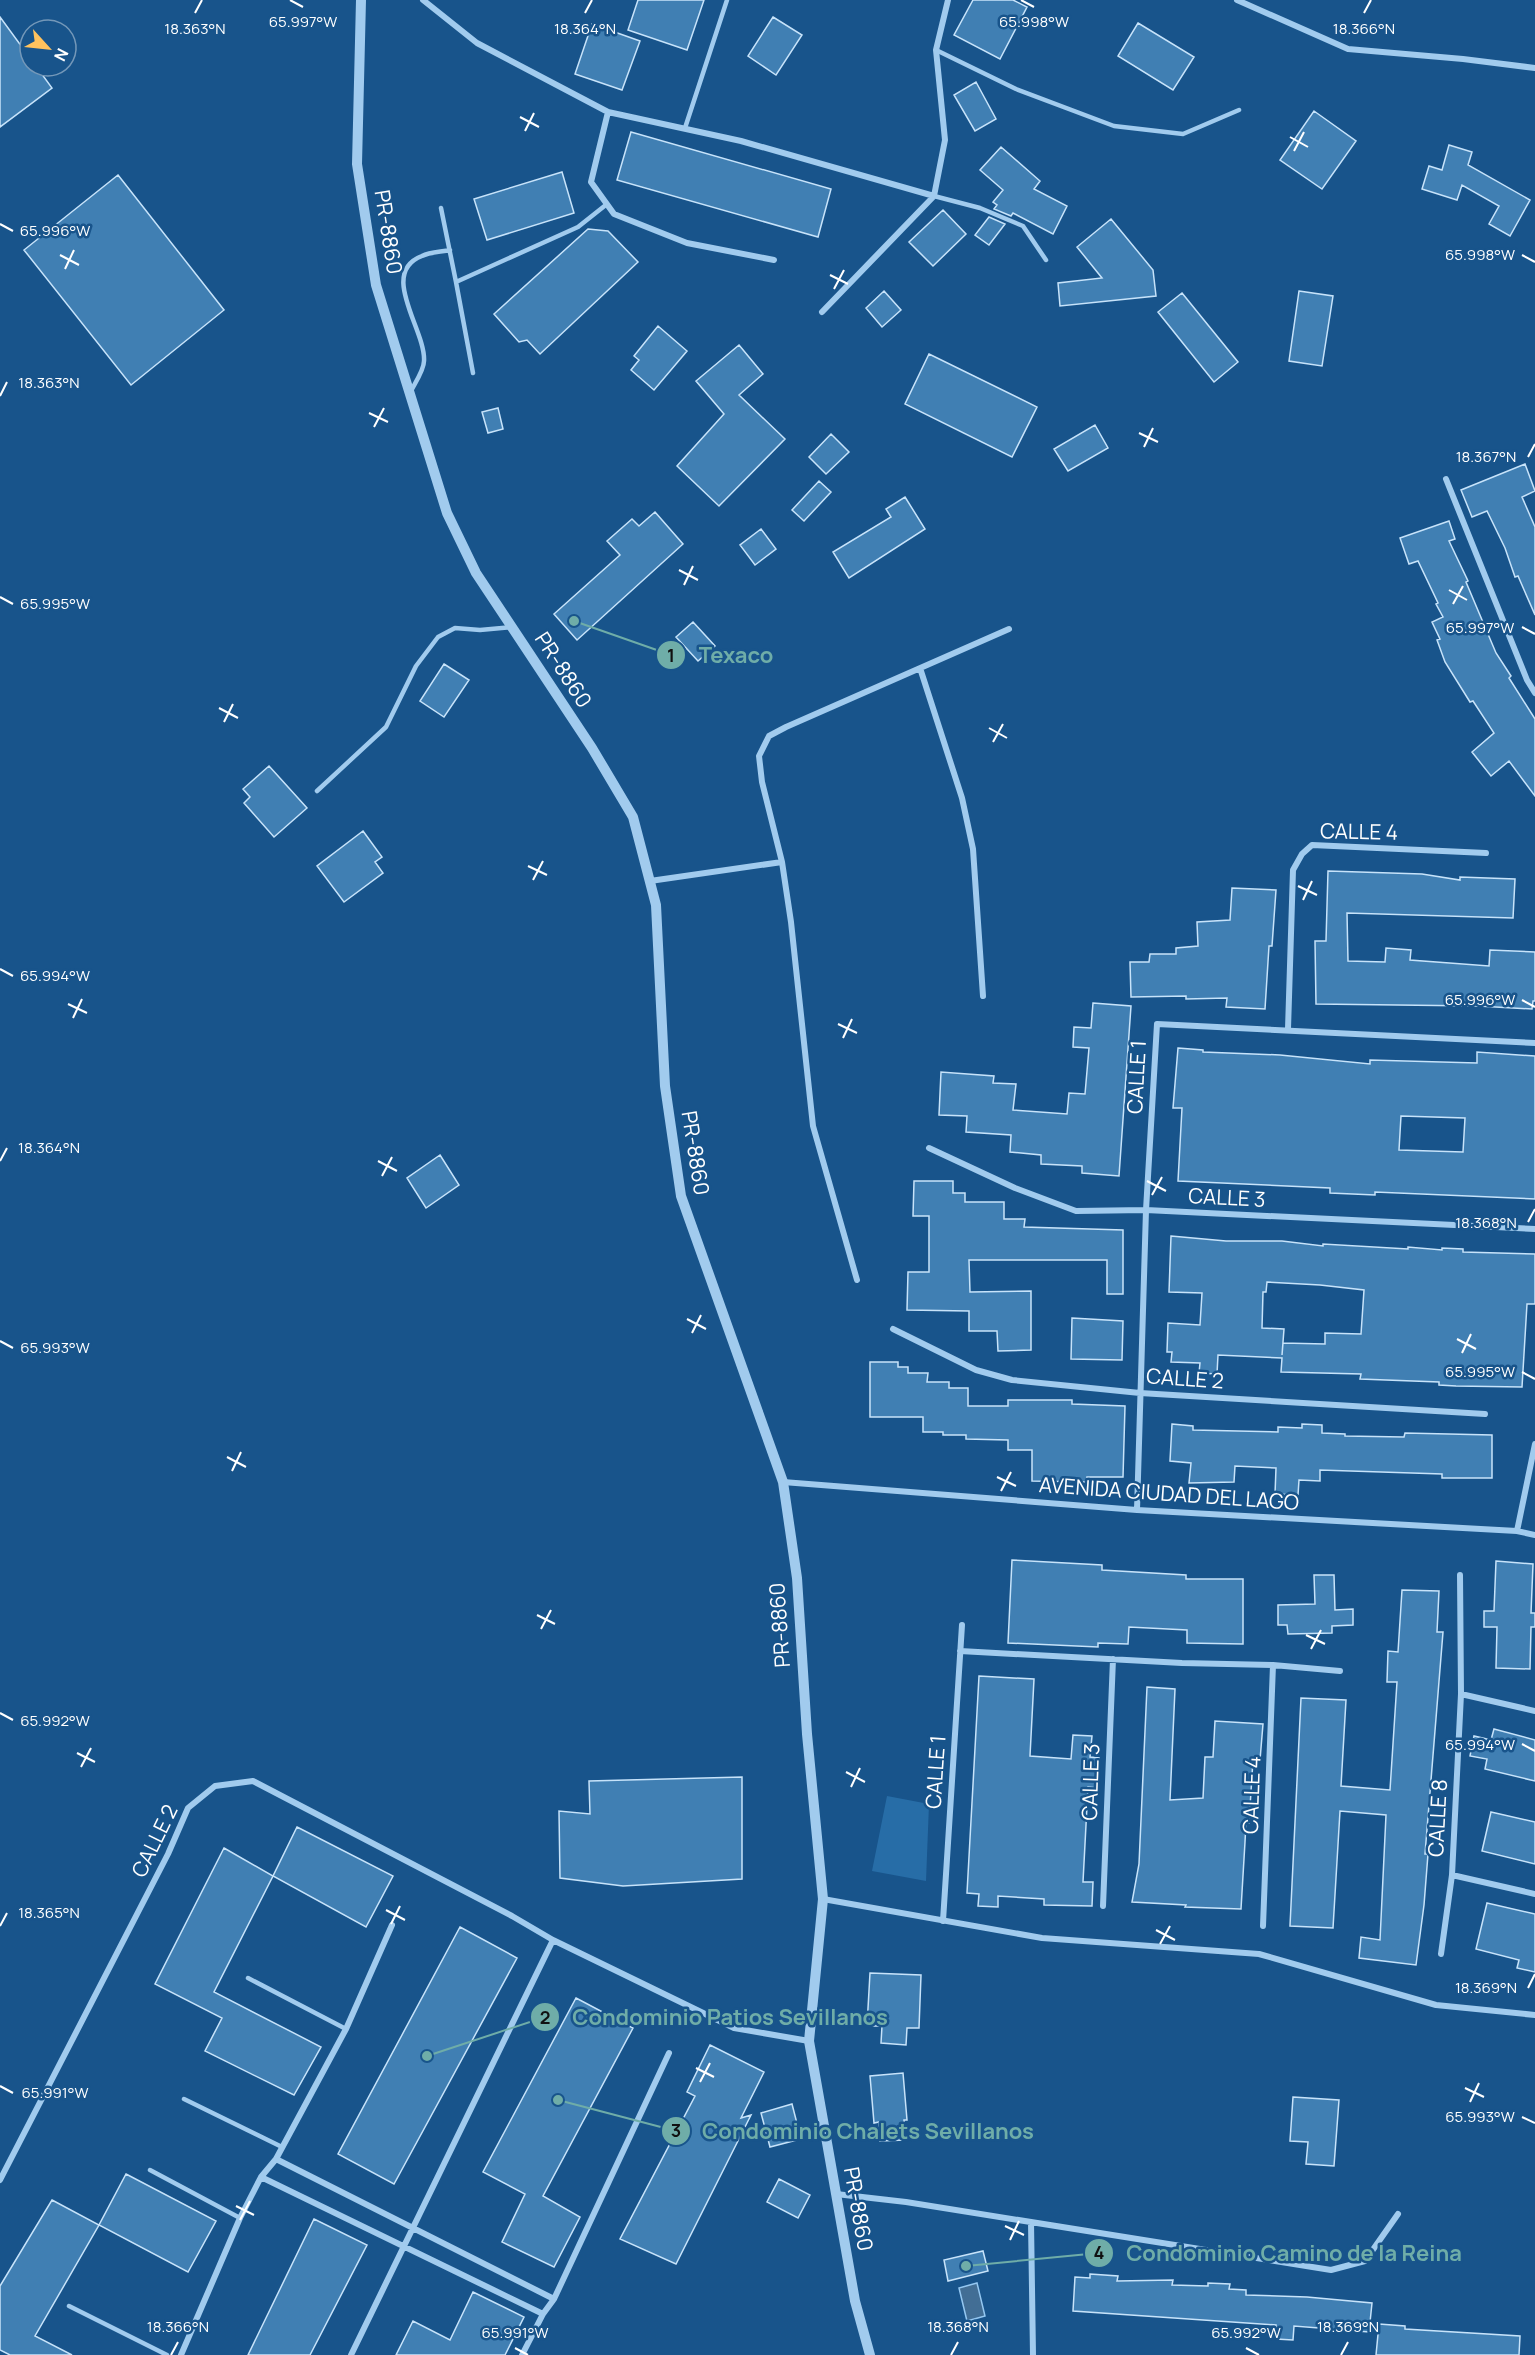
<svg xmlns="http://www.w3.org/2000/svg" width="1535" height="2355" font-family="Manrope,sans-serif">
<rect width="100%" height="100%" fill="#18548b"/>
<path fill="#276da7" d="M887,1796L929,1804L926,1881L872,1871Z"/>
<path fill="#426e95" stroke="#94c7f1" stroke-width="1.5" d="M977,2283L985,2316L967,2321L959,2288Z"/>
<path fill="#407fb3" stroke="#c7e3fa" stroke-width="1.5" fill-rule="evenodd" d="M638,0H704L687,50L628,30Z
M973,0H1013L1027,7L1000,59L954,35Z
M0,17L30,58V66H36L52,88L0,127Z
M773,17L802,35L776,75L748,56Z
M1138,23L1194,57L1173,90L1118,56Z
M592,24L640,41L622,90L575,74Z
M976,82L996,119L975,131L954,95Z
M1314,111L1356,141L1322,189L1280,160Z
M631,132L831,189L818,237L617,180Z
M1449,145L1472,152L1468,165L1530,200L1510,236L1489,224L1499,206L1462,185L1457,200L1422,189L1429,166L1442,170Z
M1001,147L1040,181L1034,189L1067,206L1053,234L1013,213L1011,216L994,209L997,205L993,202L1003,190L980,170Z
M562,172L574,213L487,240L474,199Z
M118,175L224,310L131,385L24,250Z
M943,210L966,234L933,266L909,242Z
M989,217L1005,224L989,245L975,235Z
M1111,219L1153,270L1156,296L1060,306L1058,283L1102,278L1077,247Z
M588,229L608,231L638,262L540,354L527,340L519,342L494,314Z
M884,291L901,310L882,327L866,308Z
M1299,291L1333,296L1322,366L1289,361Z
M1182,293L1238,362L1214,382L1158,312Z
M658,326L687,351L654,390L631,370L639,360L634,356Z
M739,345L763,374L739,395L785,439L719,506L677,466L724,414L696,381Z
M929,354L1037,407L1012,457L905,404Z
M498,408L503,429L488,433L482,412Z
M1095,425L1108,448L1068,471L1054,449Z
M831,434L849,452L826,474L809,457Z
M1525,464L1535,491L1522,497L1535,527V615L1518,576L1515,577L1505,548L1487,511L1472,517L1461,490Z
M819,481L831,492L804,521L792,510Z
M905,497L925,529L849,578L833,552L891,517L886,509Z
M655,512L683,544L577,640L554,614L620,555L607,541L632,519L639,526Z
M1449,521L1455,539L1449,541L1468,581L1466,582L1496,653L1511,676L1509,678L1535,719V796L1509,761L1491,776L1472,752L1494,733L1473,701L1470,702L1445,662L1437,640L1440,639L1432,622L1443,617L1436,604L1438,603L1418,561L1409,564L1400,538Z
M761,529L776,549L755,565L740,545Z
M693,622L715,646L698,661L676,637Z
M444,664L469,680L444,717L420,701Z
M269,766L307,808L274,837L244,803L250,797L243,789Z
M363,831L382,857L375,862L383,873L344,902L317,866Z
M1328,871L1422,874L1460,880V877L1515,879L1513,918L1347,913L1348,961L1385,962L1386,948L1411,950L1410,960L1489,966L1490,950L1535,952V1001H1533L1532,1009L1478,1006L1316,1004L1315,941H1326Z
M1232,888L1276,890L1272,946H1269L1265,1009L1226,1007L1227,998L1186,999V996L1131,997L1130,962H1149L1150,954H1176V948L1198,946L1197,922L1230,920Z
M1093,1003L1131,1006L1119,1176L1082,1173V1166L1041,1164V1155L1010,1152L1011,1135L966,1132L967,1116L939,1115L941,1072L994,1076L993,1083L1016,1084L1013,1110L1067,1114L1069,1093L1085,1094L1089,1048L1073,1047L1074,1027L1091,1028Z
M1178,1048L1203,1050V1052L1280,1055L1370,1064V1060L1477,1063V1052L1535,1056V1199L1375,1192V1195L1330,1193V1188L1178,1181L1182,1108H1173ZM1401,1116L1465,1118L1463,1152L1399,1150Z
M440,1155L459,1185L426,1208L407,1178Z
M914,1181H953V1193H965V1202H1004V1219H1025L1024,1227L1123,1230V1294H1107V1260H969L970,1292L1031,1291V1350L998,1351L997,1331H969V1311L907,1310L908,1272H929V1216H913Z
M1171,1236L1226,1241H1282L1323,1246V1244L1408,1249V1247L1442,1250V1248L1463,1249V1252L1535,1254V1304H1527L1522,1387L1456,1386L1439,1385V1382L1360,1379L1361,1374L1281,1372L1282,1358L1218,1355L1217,1374L1199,1373L1200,1363L1171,1362L1172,1352H1167L1168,1323L1200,1325L1202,1293L1169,1292ZM1267,1282L1320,1285L1364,1290L1361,1334L1325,1333V1344L1283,1343L1282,1355L1284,1329L1262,1328L1263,1292H1266Z
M1072,1318L1123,1321L1122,1360L1071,1359Z
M870,1362H898V1367H908V1373H928L927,1382H949V1388H968V1406H1008V1400H1072V1404L1125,1406L1123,1477H1087V1482L1032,1481V1450H1008V1440L966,1439V1435H943V1432H923V1417H870Z
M1172,1424L1193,1426V1430L1278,1432V1427L1302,1428V1424L1322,1425V1433L1345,1434V1436L1404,1437L1405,1433L1492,1435V1478H1442V1474L1320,1470V1481L1299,1480L1298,1495L1275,1494L1276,1468L1235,1466L1234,1482L1189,1483L1191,1463L1170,1461Z
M1012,1560L1102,1565V1570L1186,1575V1579H1243V1644L1187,1643V1630L1129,1627L1128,1644L1098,1643V1647L1008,1643Z
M1496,1561L1533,1564L1531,1613H1535V1627H1531L1530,1669L1496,1668L1497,1627H1484V1611H1494Z
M1314,1575H1334L1335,1610L1353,1609V1625L1332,1626V1633L1288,1634L1287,1625H1278V1605L1315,1604Z
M1402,1590L1439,1591L1437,1632H1443L1425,1854H1428L1424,1905L1416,1965L1359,1958L1361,1937L1380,1940L1386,1815L1340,1811L1333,1928L1290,1926L1301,1698L1346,1700L1341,1786L1390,1790L1397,1682H1387L1388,1651L1398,1652Z
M979,1676L1034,1679L1030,1756L1071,1759L1073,1735L1092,1736L1090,1757L1099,1758L1098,1788L1088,1787L1083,1882H1093L1092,1906L1044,1905V1899L998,1896V1907L978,1906L979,1894L967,1893Z
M1147,1687L1175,1689L1170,1800L1203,1798L1205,1757H1213L1215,1721L1263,1724L1260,1760H1253L1249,1823H1246L1245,1842L1241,1909L1185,1907L1186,1905L1132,1902L1139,1864Z
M1494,1729L1535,1740V1781L1485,1769L1487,1759L1470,1756L1474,1736L1491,1740Z
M742,1777V1879L623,1886L560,1878L559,1811L590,1814L589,1781Z
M1491,1812L1535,1822V1864L1482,1851Z
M297,1827L393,1876L366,1927L273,1876Z
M224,1848L273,1876L214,1992L321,2047L294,2095L205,2051L222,2018L155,1984Z
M1487,1903L1535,1914V1972L1517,1968L1519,1960L1476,1949Z
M460,1927L517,1958L394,2184L338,2154Z
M870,1973L921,1975L919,2028H907L906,2045L881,2043L882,2026H867Z
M576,1998L633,2028L543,2196L580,2217L554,2267L502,2242L525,2194L483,2172Z
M710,2045L764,2072L741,2118L751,2115L676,2264L620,2239L695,2096L687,2092Z
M903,2073L907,2120H904L905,2140L880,2141L879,2122L874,2123L870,2076Z
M1293,2097L1339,2100L1334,2166L1306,2164L1308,2142L1290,2141Z
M792,2104L801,2139L770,2147L761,2113Z
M126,2174L216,2221L188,2272L99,2225Z
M779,2179L810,2195L798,2218L767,2202Z
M52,2200L99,2225L35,2336L72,2355H10L0,2350V2286Z
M314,2219L367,2245L310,2355H248Z
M983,2251L988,2271L948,2281L944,2260Z
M1090,2274L1118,2276L1117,2281L1173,2280L1172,2285L1208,2286V2283L1230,2284L1229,2289L1246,2290V2295L1307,2297L1372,2303L1369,2332L1294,2326L1293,2340L1276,2339V2325L1073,2311L1075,2277L1090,2278Z
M473,2292L524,2317L505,2355H396L413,2321L450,2340Z
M1379,2324L1405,2326V2329L1520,2336L1519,2355H1376Z"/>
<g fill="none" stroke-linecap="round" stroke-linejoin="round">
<path stroke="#a1cbee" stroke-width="4.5" d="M936,50L1016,89L1114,126L1183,134L1239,110
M685,128L727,0
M934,196L980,208L1023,226L1046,260
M441,208L456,282
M473,373L456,282L578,227L607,204
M411,391C415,383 424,370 424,361C426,330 378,273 422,256C430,252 441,252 450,250
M317,791L386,727L416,666L438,637L455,628L480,630L512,627
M248,1978L346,2029
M184,2099L282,2147
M150,2170L240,2218
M69,2306L167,2355"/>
<path stroke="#a1cbee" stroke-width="6" d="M423,0L477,43L608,112L741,141L934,196
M1237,0L1348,49L1463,59L1535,68
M608,112L591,182L614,214L687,243L774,260
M934,196L945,140L936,50L948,0
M822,312L934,196
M1446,479L1527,680L1535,693
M920,668L962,798L973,849L983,996
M650,881L782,862
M1288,1029L1293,870L1302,854L1312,845L1486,853
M929,1148L1015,1188L1076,1211L1146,1210L1535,1229
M857,1280L813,1126L791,922L782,862L762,782L759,756L769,736L786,727L1009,629
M893,1329L976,1370L1012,1380L1140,1393L1485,1414
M783,1482L1137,1510L1517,1531L1535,1535
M1137,1510L1146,1210L1157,1024L1535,1043
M1517,1531L1535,1444
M960,1651L1182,1663L1273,1665L1340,1671
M1461,1694L1535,1711
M1452,1875L1535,1894
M823,1899L1042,1938L1259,1954L1436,2005L1535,2015
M1103,1906L1113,1659
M943,1921L962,1625
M1263,1926L1273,1665
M1441,1954L1452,1875L1461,1694L1460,1575
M276,2159L554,2299
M261,2177L543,2314
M0,2180L168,1854L188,1808L215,1786L253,1781L512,1916L553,1940L734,2028L809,2041
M836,2194L906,2202L1331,2270L1365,2261L1398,2214
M1031,2222L1033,2355
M181,2355L240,2218L261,2177L276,2159L346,2029L392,1925
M351,2355L553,1940
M522,2355L543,2314L554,2299L669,2053"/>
<path stroke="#a1cbee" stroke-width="10" d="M361,0L357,164L376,285L447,513L476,573L592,748L633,817L656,905L665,1086L681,1196L783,1482L797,1578L807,1734L823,1899L809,2041L855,2301L870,2355"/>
</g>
<path fill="none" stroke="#fff" stroke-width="2" d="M290,0L303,7M1021,0L1034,7M195,13L202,0M585,13L592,0M1364,13L1371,0M520,117L539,127M525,131L534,113M1290,137L1308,147M1294,151L1304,132M0,224L13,231M60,255L79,265M1522,255L1535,262M65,269L74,250M830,275L848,284M834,289L844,270M0,396L7,382M369,413L388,422M374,427L384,408M1139,433L1158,442M1144,447L1153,428M1528,457L1535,444M679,570L698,580M684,585L693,566M1449,590L1467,600M0,597L13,604M1453,604L1463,586M1522,627L1535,634M219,708L238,718M224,722L233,704M989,728L1007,738M993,742L1003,724M528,866L547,875M533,880L543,861M1298,886L1317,895M1303,900L1312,881M0,969L13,976M1522,1000L1535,1007M68,1004L87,1013M73,1018L82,999M838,1024L857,1033M843,1038L852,1019M0,1161L7,1148M378,1161L397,1171M382,1176L392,1157M1147,1181L1166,1191M1152,1195L1162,1177M1528,1222L1535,1209M687,1319L706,1329M692,1333L701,1315M1457,1339L1476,1349M0,1341L13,1348M1462,1353L1471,1334M1522,1372L1535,1379M227,1457L246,1467M232,1471L241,1452M997,1477L1016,1486M1001,1491L1011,1472M537,1615L555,1624M541,1629L551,1610M1306,1635L1325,1644M1311,1649L1321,1630M0,1713L13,1720M1522,1744L1535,1751M77,1753L95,1762M81,1767L91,1748M846,1772L865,1782M851,1787L860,1768M386,1910L405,1920M391,1924L400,1906M0,1926L7,1913M1156,1930L1175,1940M1160,1944L1170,1926M1528,1988L1535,1974M696,2068L714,2077M700,2082L710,2063M0,2086L13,2093M1465,2088L1484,2097M1470,2102L1479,2083M1522,2117L1535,2123M236,2206L254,2215M240,2220L250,2201M1005,2226L1024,2235M1010,2240L1019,2221M515,2348L528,2355M1246,2348L1259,2355M171,2355L178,2342M951,2355L958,2342M1341,2355L1348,2342"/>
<g text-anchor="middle" stroke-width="5" stroke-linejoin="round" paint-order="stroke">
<g font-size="21" fill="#fff" stroke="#18548b">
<text transform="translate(388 232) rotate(81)" y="7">PR-8860</text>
<text transform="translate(563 670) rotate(57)" y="7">PR-8860</text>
<text transform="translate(1359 832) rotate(1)" y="7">CALLE 4</text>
<text transform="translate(1137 1077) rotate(-87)" y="7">CALLE 1</text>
<text transform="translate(695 1153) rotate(81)" y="7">PR-8860</text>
<text transform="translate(1227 1198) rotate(3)" y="7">CALLE 3</text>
<text transform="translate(1185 1379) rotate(4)" y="7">CALLE 2</text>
<text transform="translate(1169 1494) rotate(4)" y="7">AVENIDA CIUDAD DEL LAGO</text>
<text transform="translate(780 1625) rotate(-94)" y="7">PR-8860</text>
<text transform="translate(936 1772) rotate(-86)" y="7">CALLE 1</text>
<text transform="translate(1091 1782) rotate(-88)" y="7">CALLE 3</text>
<text transform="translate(1252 1795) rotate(-88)" y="7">CALLE 4</text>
<text transform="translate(1438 1818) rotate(-87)" y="7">CALLE 8</text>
<text transform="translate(155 1841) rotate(-64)" y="7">CALLE 2</text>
<text transform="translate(858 2209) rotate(80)" y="7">PR-8860</text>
</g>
</g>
<g font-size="15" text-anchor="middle" fill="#fff" stroke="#18548b" stroke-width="5" stroke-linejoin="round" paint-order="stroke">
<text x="303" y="27">65.997°W</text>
<text x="1034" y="27">65.998°W</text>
<text x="195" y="34">18.363°N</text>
<text x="585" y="34">18.364°N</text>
<text x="1364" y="34">18.366°N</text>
<text x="55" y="236">65.996°W</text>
<text x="1480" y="260">65.998°W</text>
<text x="49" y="388">18.363°N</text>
<text x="1486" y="462">18.367°N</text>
<text x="55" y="609">65.995°W</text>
<text x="1480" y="633">65.997°W</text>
<text x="55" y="981">65.994°W</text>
<text x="1480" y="1005">65.996°W</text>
<text x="49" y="1153">18.364°N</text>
<text x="1486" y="1228">18.368°N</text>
<text x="55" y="1353">65.993°W</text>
<text x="1480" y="1377">65.995°W</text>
<text x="55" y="1726">65.992°W</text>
<text x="1480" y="1750">65.994°W</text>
<text x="49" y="1918">18.365°N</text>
<text x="1486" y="1993">18.369°N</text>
<text x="55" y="2098">65.991°W</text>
<text x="1480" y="2122">65.993°W</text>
<text x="178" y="2332">18.366°N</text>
<text x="958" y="2332">18.368°N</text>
<text x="1348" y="2332">18.369°N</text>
<text x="515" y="2338">65.991°W</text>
<text x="1246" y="2338">65.992°W</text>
</g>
<path fill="none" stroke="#6fada8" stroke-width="2" d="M574 621L671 655M427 2056L545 2017M558 2100L676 2131M966 2266L1099 2253"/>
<g fill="#6fada8" stroke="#18548b" stroke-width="2">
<circle cx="574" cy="621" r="6"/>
<circle cx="427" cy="2056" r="6"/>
<circle cx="558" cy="2100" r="6"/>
<circle cx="966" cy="2266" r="6"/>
<circle cx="671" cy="655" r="15"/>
<circle cx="545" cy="2017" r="15"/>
<circle cx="676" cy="2131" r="15"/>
<circle cx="1099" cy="2253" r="15"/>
</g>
<g font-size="18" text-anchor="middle" font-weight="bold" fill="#111">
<text x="671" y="662">1</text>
<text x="545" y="2024">2</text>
<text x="676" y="2137">3</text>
<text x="1099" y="2259">4</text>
</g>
<g font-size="22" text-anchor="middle" font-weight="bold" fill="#6fada8" stroke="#18548b" stroke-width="5" stroke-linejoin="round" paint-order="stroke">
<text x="736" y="663">Texaco</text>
<text x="730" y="2025">Condominio Patios Sevillanos</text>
<text x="868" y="2139">Condominio Chalets Sevillanos</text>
<text x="1294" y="2261">Condominio Camino de la Reina</text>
</g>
<g transform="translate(48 48) rotate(117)"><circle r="28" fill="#18548b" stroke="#7498b9" stroke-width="1.5"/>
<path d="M0-4.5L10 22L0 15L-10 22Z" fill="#ffc25e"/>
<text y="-9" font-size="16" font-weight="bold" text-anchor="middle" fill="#ffffff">N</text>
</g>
</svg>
